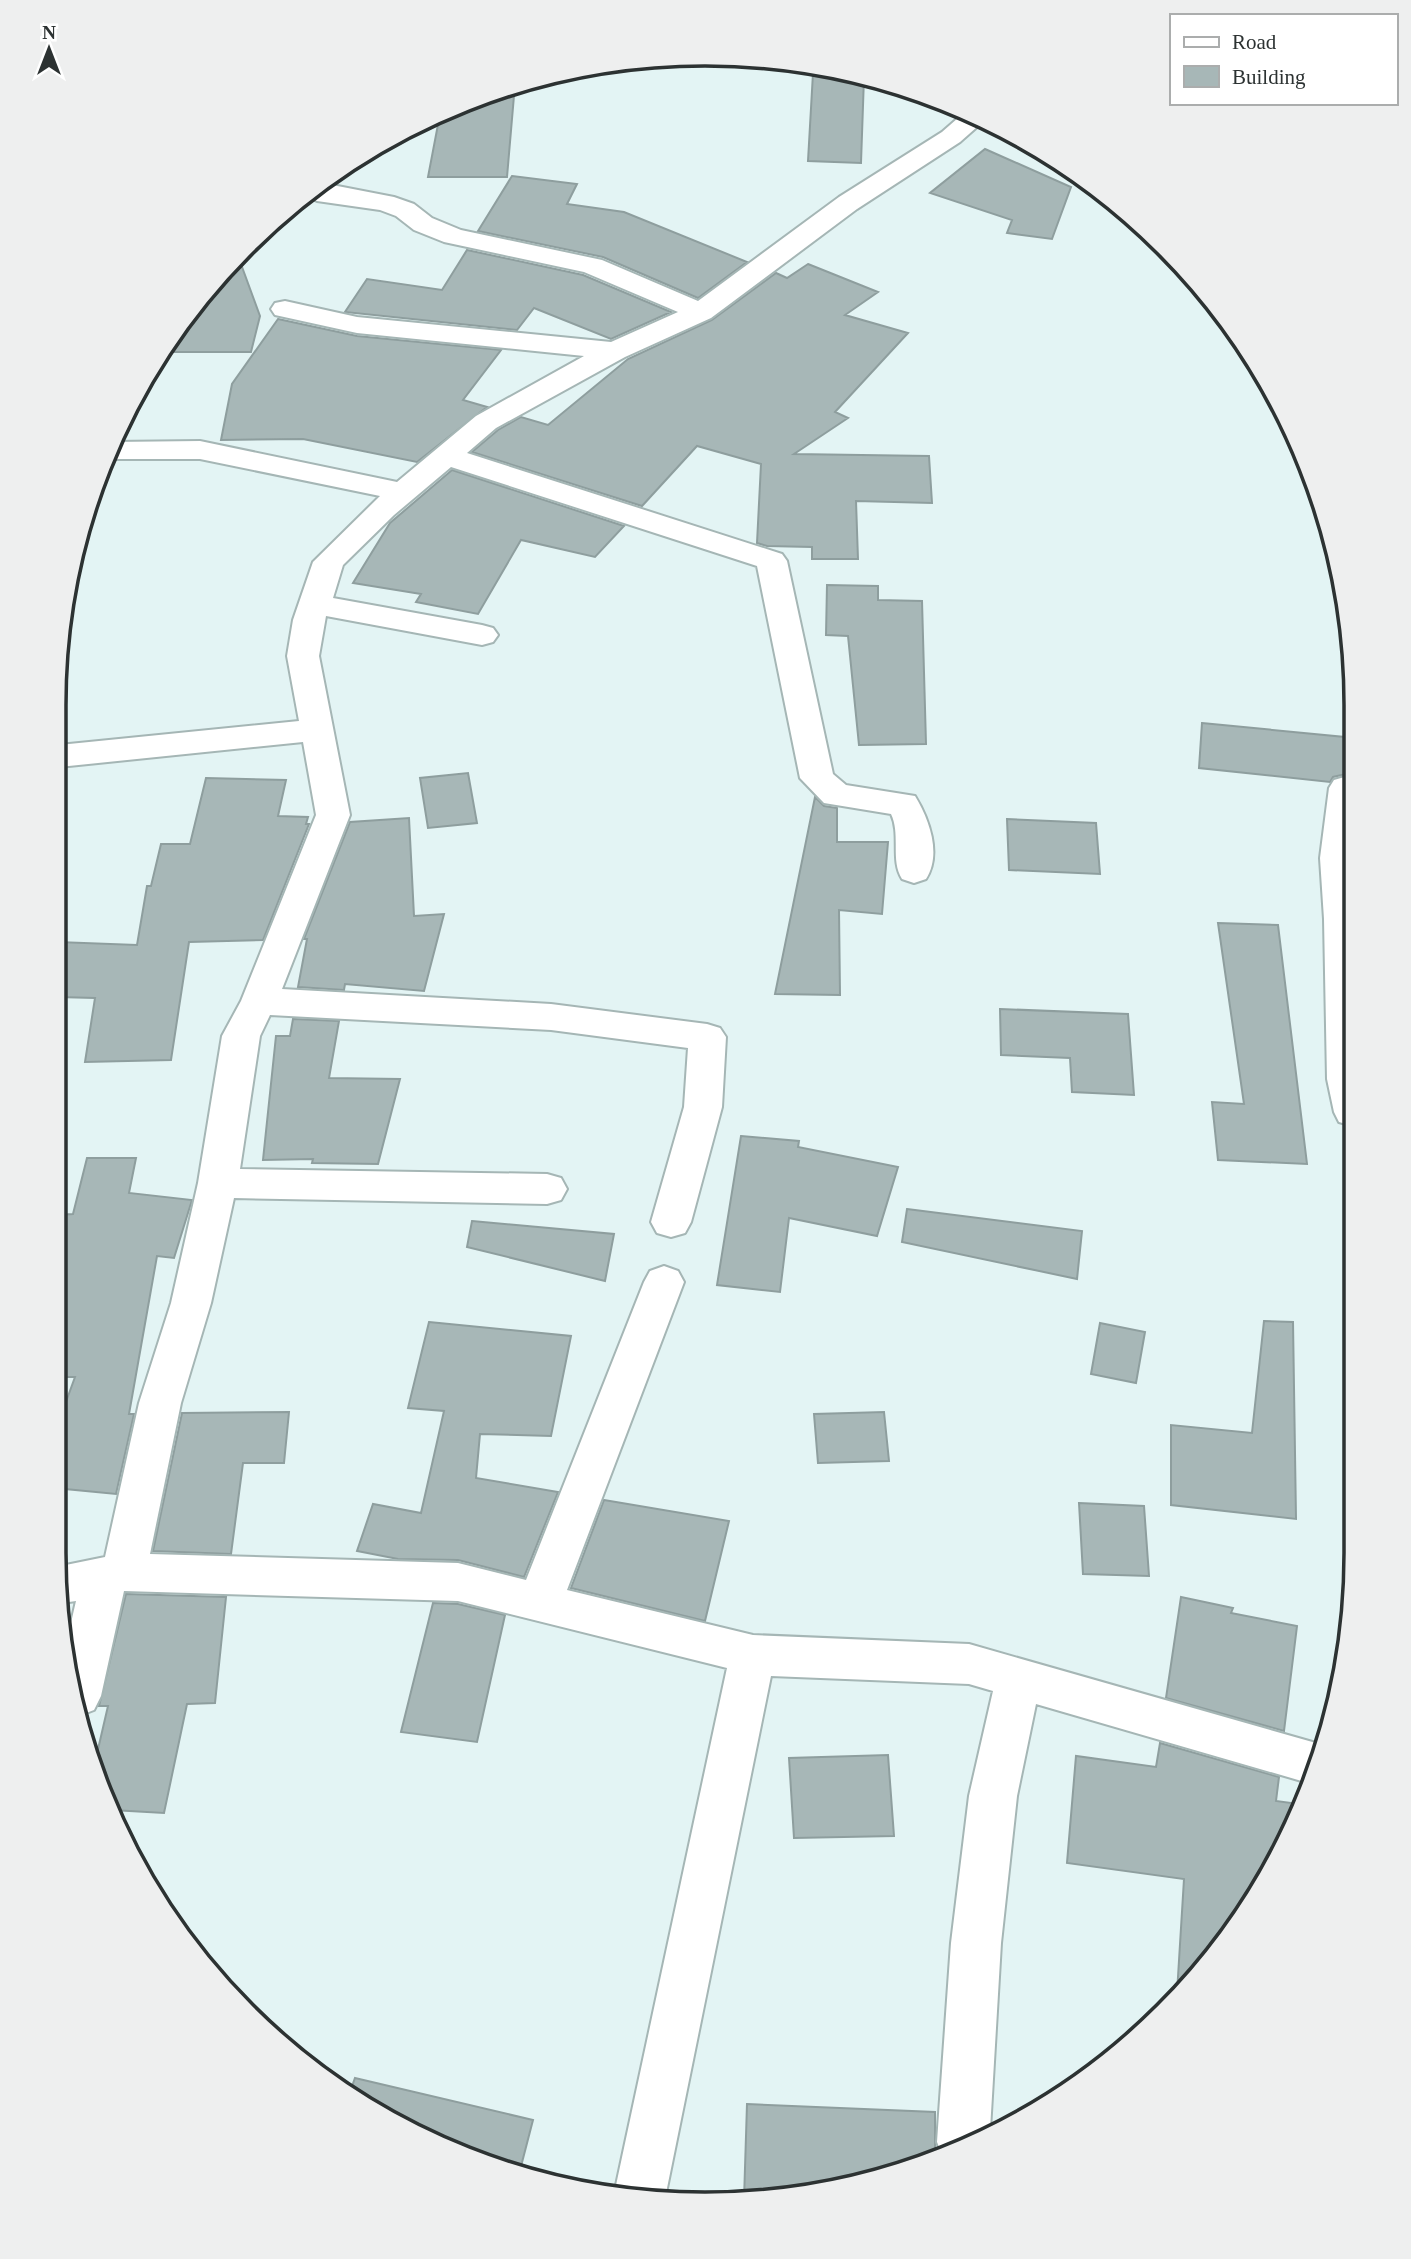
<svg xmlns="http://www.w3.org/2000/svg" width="1411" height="2259" font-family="Georgia,serif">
<rect width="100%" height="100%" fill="#e3f4f4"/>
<path fill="#a7b7b7" stroke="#8e9e9e" stroke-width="2" d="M813,73L864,77L861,163L808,161Z
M515,84L507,177H428L440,114L497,89Z
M985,149L1071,187L1052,239L1007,233L1012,220L930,193Z
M512,176L577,184L567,204L624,212L747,262L698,298L603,257L478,231Z
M467,250L583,275L671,312L611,339L534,308L517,330L345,312L367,279L442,290Z
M238,256L260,316L251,352H164L189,309Z
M808,264L878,292L845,315L908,333L835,412L848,418L794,454L929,456L932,503L856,501L858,559H812V547L767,546L757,543L761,464L697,446L642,506L472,452L498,430L521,417L548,425L628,359L712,320L776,273L787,278Z
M278,319L357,336L501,350L463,400L487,407L417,462L303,439L221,440L232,384Z
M452,470L624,526L595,557L521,540L478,614L416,602L421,594L353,583L390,523Z
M827,585L878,586V600L922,601L926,744L859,745L848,636L826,635Z
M1202,723L1355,738V772L1333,777L1330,782L1199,768Z
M468,773L477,823L428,828L420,778Z
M206,778L286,780L278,816L308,817L306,824H309L263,940L189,942L171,1060L85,1062L95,998L58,997V942L137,945L147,886H151L161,844H190Z
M815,797L824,806L837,808V842H888L882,914L839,910L840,995L775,994Z
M409,818L414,916L444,914L424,991L345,984L344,990L298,987L307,939H304L350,822Z
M1007,819L1096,823L1100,874L1009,870Z
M1218,923L1278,925L1307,1164L1218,1160L1212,1102L1244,1104Z
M1000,1009L1128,1014L1134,1095L1072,1092L1070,1058L1001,1055Z
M293,1019L339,1021L329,1078L400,1079L378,1164L312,1163L313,1159L263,1160L276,1036H290Z
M741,1136L799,1141L798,1147L898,1167L877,1236L789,1218L780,1292L717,1285Z
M87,1158H136L129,1193L192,1200L174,1258L157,1256L129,1414H134L116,1494L55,1488V1432L75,1377H55L56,1215L73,1214Z
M907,1209L1082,1231L1077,1279L902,1242Z
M472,1221L614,1234L605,1281L467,1247Z
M1264,1321L1293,1322L1296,1519L1171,1505V1425L1252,1433Z
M429,1322L571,1336L551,1436L480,1434L476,1478L558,1492L524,1577L458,1560L398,1559L357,1551L373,1504L421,1513L444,1411L408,1408Z
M1100,1323L1145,1332L1136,1383L1091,1374Z
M289,1412L284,1463H243L231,1554L153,1551L182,1413Z
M884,1412L889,1461L818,1463L814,1414Z
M604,1500L729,1521L705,1621L571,1588Z
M1079,1503L1144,1506L1149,1576L1083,1574Z
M126,1594L226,1597L215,1703L187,1704L164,1813L112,1810L93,1771L108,1706H99Z
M1181,1597L1233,1608L1231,1613L1297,1626L1284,1731L1166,1698Z
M433,1603L458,1604L505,1615L477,1742L401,1732Z
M1160,1743L1279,1777L1276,1801L1306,1805L1222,1950L1177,1993L1184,1879L1067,1863L1076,1756L1156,1767Z
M888,1755L894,1836L794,1838L789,1758Z
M355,2078L533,2120L519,2174L496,2170L350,2092Z
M747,2104L935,2112V2155L874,2182L744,2200Z"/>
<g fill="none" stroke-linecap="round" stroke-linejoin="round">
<defs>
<path id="street" d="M966,111L986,119L960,142L857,209L711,318L625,357L496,428L467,453L782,554L787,561L833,774L846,785L915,796C929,819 942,854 926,879L914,883L902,879C890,860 901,835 891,814L824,803L800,778L757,566L451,467L394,515L343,565L333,598L482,625L493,628L498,635L493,642L482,645L326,616L319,656L350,815L282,989L551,1004L707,1024L720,1028L726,1037L722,1107L691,1222L685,1233L671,1237L657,1233L651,1222L684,1107L688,1048L551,1030L270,1015L260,1036L240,1169L547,1174L561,1178L567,1189L561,1200L547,1204L234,1198L211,1303L181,1403L150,1554L458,1563L526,1580L644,1282L650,1271L664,1266L678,1271L684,1282L567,1590L753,1635L969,1644L1323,1745L1312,1784L1036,1704L1017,1796L1001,1943L990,2130L941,2152L937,2142L951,1943L969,1796L993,1691L969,1684L771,1676L665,2198L615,2190L727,1668L458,1601L124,1591L101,1696L94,1710L81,1715L68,1636L76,1601L62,1603L56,1567L105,1557L139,1403L171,1303L198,1183L222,1036L241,1001L316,815L303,742L59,767V745L299,721L287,656L293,620L313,562L380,496L200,459H103L112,442L200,441L397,482L476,416L584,356L357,333L275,315L271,309L275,303L285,301L357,317L611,342L678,312L584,272L444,242L414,230L396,216L380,210L317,201L305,195L322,183L394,197L414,204L432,218L461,230L602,260L698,301L839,197L942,132Z
M1355,774L1353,1126L1339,1122L1334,1112L1327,1079L1324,919L1320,858L1329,788L1334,780Z"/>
</defs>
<use href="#street" stroke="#a5b6b5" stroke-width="4"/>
<use href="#street" fill="#fff" fill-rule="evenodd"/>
</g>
<path d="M0 0H1411V2259H0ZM705 66H705A639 639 0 0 1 1344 705V1553A639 639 0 0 1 705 2192H705A639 639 0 0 1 66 1553V705A639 639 0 0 1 705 66Z" fill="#eeefef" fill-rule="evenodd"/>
<path fill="none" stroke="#2c3232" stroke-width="3.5" d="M705 66H705A639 639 0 0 1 1344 705V1553A639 639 0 0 1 705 2192H705A639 639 0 0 1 66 1553V705A639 639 0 0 1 705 66Z"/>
<rect x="1170" y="14" width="228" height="91" fill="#ffffff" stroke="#abadad" stroke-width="2"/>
<rect x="1184" y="37" width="35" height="10" fill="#ffffff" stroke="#abadad" stroke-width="2"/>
<text x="1232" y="49" font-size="21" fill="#2c3232">Road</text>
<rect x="1184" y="66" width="35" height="21" fill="#a7b7b7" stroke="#abadad" stroke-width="2"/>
<text x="1232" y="84" font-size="21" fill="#2c3232">Building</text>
<g transform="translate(49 49)" stroke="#ffffff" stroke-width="5" paint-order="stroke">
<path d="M0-5L12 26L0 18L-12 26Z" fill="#2c3232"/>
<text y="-10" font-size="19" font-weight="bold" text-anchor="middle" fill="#2c3232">N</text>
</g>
</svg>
